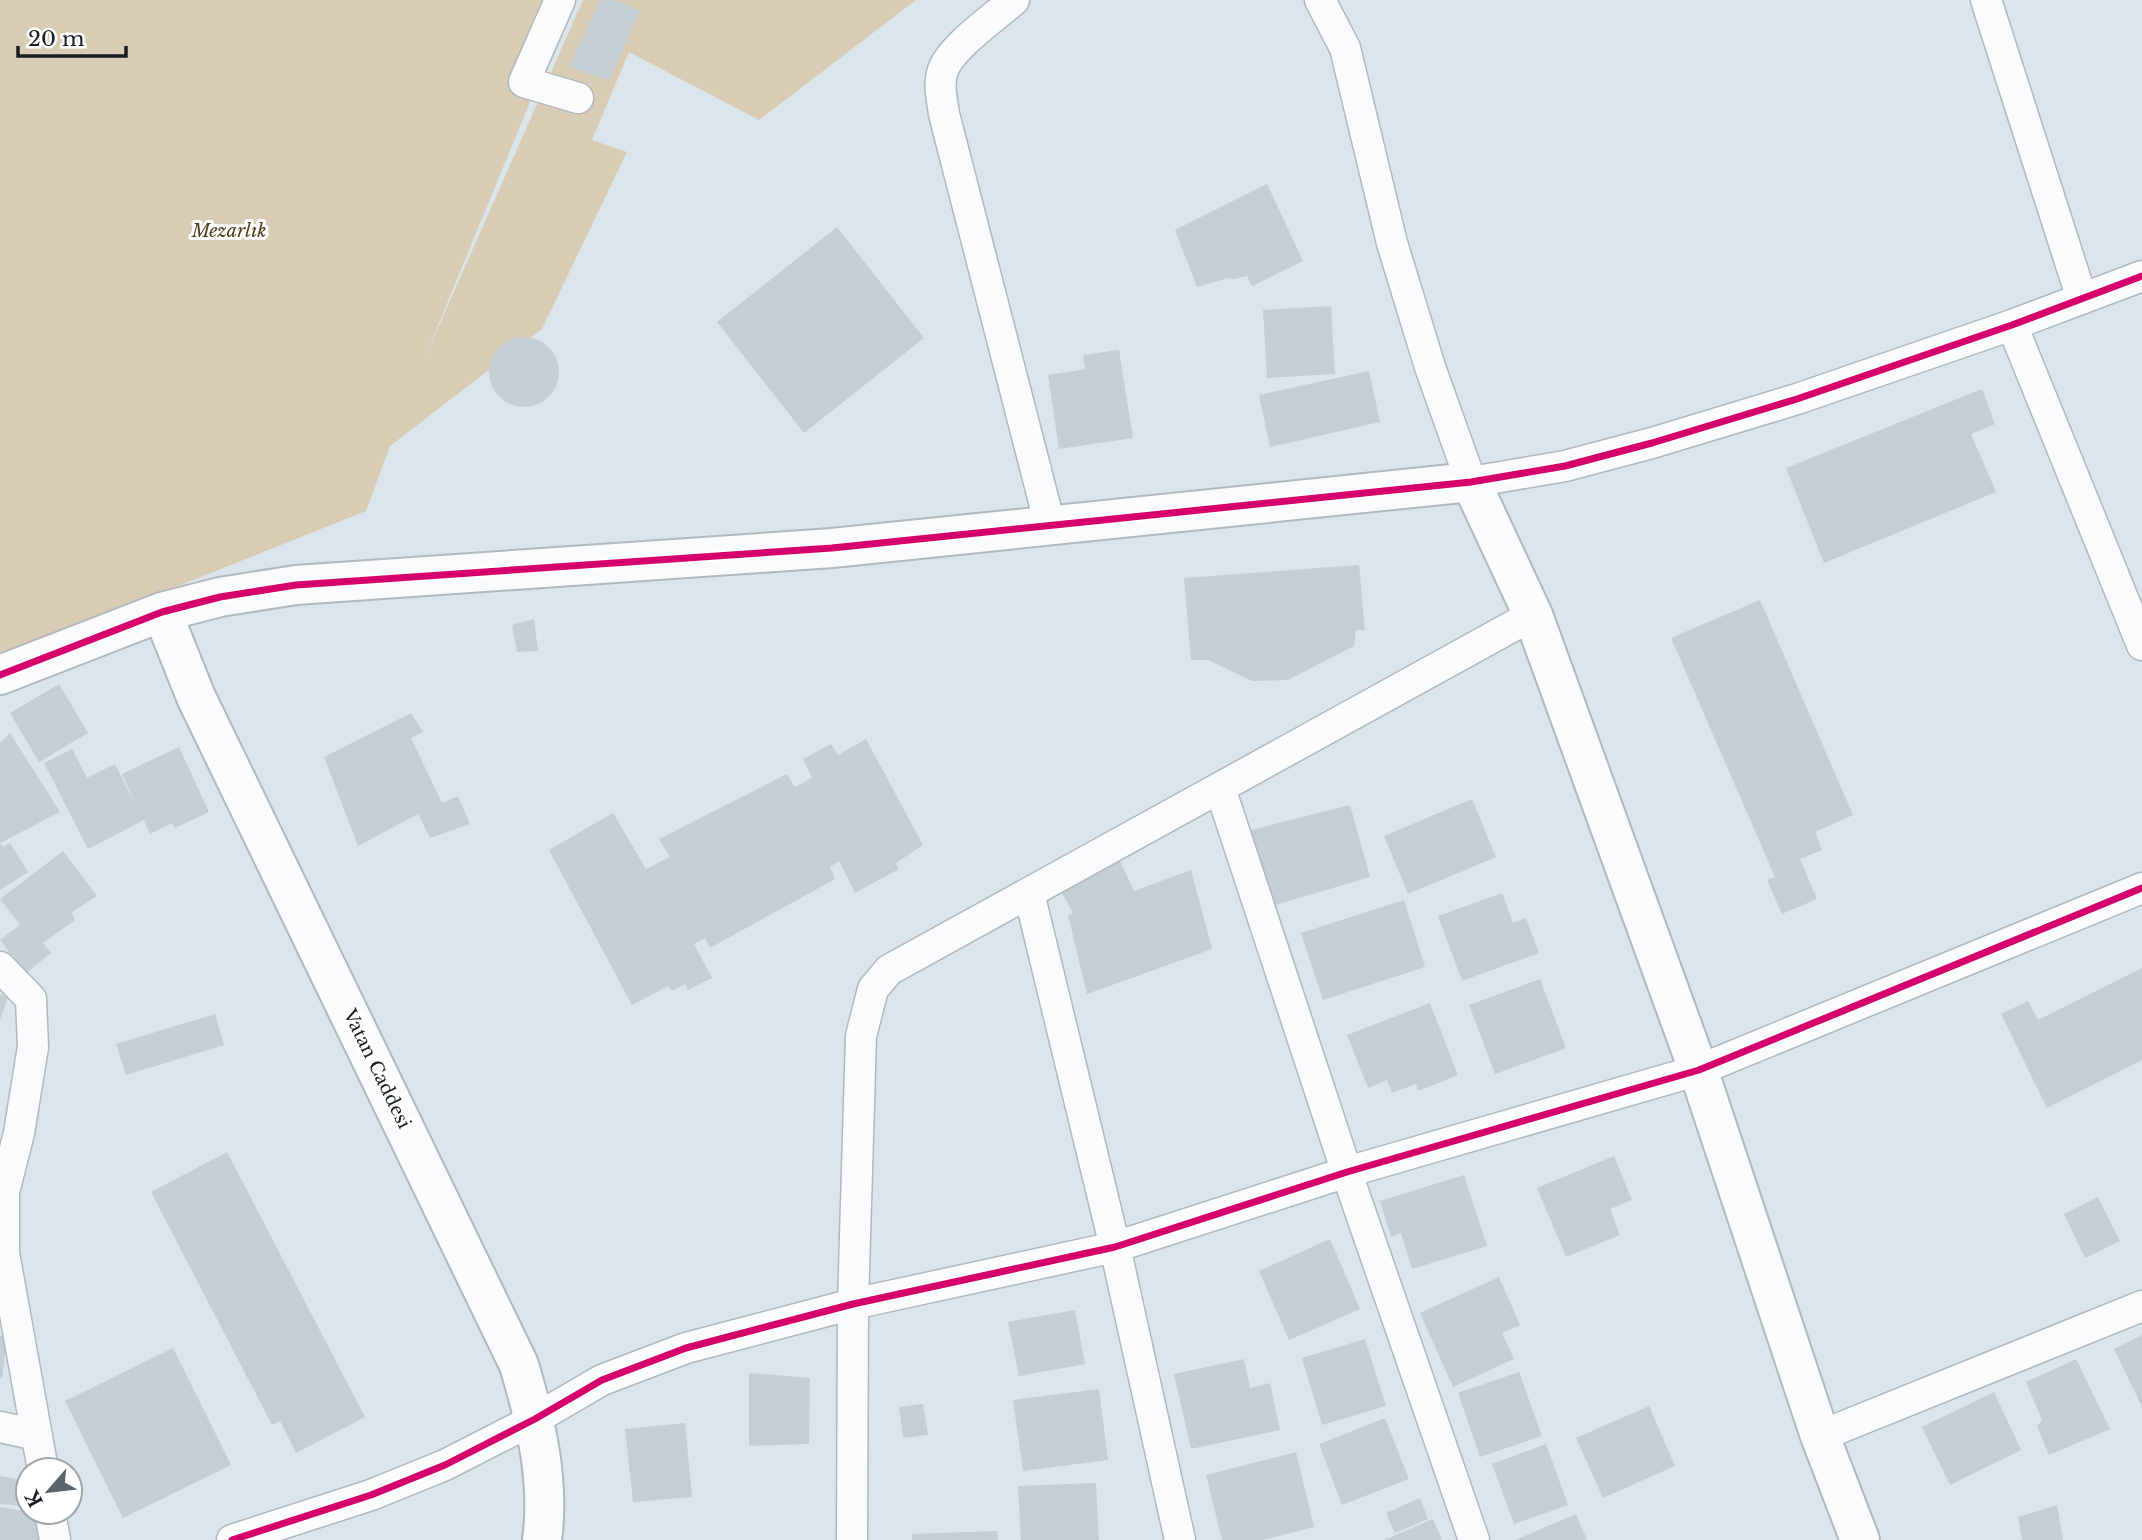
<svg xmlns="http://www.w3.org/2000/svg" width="2142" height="1540" font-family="'Libre Baskerville',serif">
<rect width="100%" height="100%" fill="#dae6ec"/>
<path fill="#d8ccb4" d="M0,0H572L425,357L583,0H916L759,120L629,52L592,140L627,152L542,329L390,446L366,511L0,657Z"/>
<path fill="#c5ced3" d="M600,0H617L640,11L609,81L569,67Z
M1267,184L1303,261L1252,286L1247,276L1235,279L1228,278L1197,287L1175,230Z
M837,227L924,338L804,433L717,322Z
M1331,306L1335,374L1267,378L1263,310Z
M489 372a35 35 0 1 1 70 0a35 35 0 1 1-70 0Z
M1119,350L1133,438L1059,449L1048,375L1085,369L1083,355Z
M1369,371L1380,422L1270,447L1259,395Z
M1982,389L1995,424L1971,434L1996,492L1824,563L1786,468Z
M1359,565L1365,630H1356L1354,646L1288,680L1252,681L1208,660H1191L1184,578Z
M1760,600L1853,815L1815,832L1822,850L1800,859L1817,899L1782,914L1767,880L1775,877L1671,638Z
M534,619L538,651L517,652L512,625Z
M59,684L88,733L39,762L10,713Z
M411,713L423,732L411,738L442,803L458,796L470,824L430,838L418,814L358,846L324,757Z
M10,733L60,812L0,843L3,847L10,843L28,872L0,890V743Z
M866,739L923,845L896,863L899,869L855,893L839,861L830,867L835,879L710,948L705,938L694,944L712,978L688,990L685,984L672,991L668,986L632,1005L549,850L613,813L646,869L670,857L659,839L787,774L795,787L812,778L803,759L831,744L838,755Z
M179,747L209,812L175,828L172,823L150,834L144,820L88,849L44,763L72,749L87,778L115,764L136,806L122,774Z
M1472,799L1496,857L1408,894L1384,836Z
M1350,805L1370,877L1268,907L1247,831Z
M63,851L97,896L72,912L75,920L43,943L51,953L26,973L0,940L20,925L0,899Z
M1120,861L1134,891L1191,870L1212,949L1087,994L1068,915L1073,913L1061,891Z
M1502,893L1513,923L1526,918L1539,953L1462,981L1438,916Z
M1404,900L1425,967L1323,1000L1301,933Z
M2142,968V1060L2047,1108L2001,1014L2028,1001L2038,1020Z
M1540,979L1566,1048L1495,1074L1469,1005Z
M0,994L8,997L0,1020Z
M1430,1003L1458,1075L1418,1091L1416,1084L1392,1093L1387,1080L1368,1088L1347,1035Z
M215,1014L224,1045L126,1075L116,1044Z
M227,1152L365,1417L296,1453L280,1421L272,1425L151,1192Z
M1614,1156L1632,1200L1610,1209L1620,1235L1566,1257L1537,1188Z
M1464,1175L1487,1246L1412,1269L1401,1233L1391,1237L1380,1201Z
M2098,1197L2120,1241L2085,1258L2064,1214Z
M1330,1239L1360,1309L1289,1340L1259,1271Z
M1499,1277L1520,1325L1502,1333L1514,1359L1453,1387L1420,1313Z
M1075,1310L1085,1364L1019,1376L1008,1322Z
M2142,1335V1407L2114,1349Z
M0,1336H7L2,1378H0Z
M1365,1339L1386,1406L1322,1425L1302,1358Z
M173,1348L231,1465L123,1518L65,1401Z
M1244,1359L1250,1388L1270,1383L1280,1430L1191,1449L1174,1374Z
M2076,1359L2110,1429L2049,1455L2037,1426L2042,1420L2026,1382Z
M1519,1372L1542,1436L1480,1457L1458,1393Z
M749,1373L810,1378L809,1444L749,1446Z
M1099,1389L1108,1460L1023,1471L1013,1400Z
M1994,1392L2021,1450L1950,1485L1922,1427Z
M923,1404L928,1435L903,1438L899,1407Z
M1649,1406L1675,1466L1603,1498L1576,1438Z
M1385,1418L1409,1479L1342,1505L1319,1444Z
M685,1423L692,1497L633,1502L625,1429Z
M1546,1444L1568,1505L1514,1524L1492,1464Z
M1296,1452L1314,1527L1263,1540H1222L1206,1475Z
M0,1476L28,1481L23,1506L0,1504Z
M1096,1483L1099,1540H1021L1018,1486Z
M1420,1498L1428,1519L1395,1533L1386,1513Z
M2057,1505L2063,1540H2022L2018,1517Z
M0,1507L45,1515V1540H0Z
M1576,1514L1587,1540H1515Z
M1433,1519L1442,1540H1384Z
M997,1531L998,1540H912V1534Z"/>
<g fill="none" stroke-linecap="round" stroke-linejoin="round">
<defs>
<path id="street" d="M560,0L524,82L578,98
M1014,0C995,17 951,47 943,70C938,84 942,99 944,114L1050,525
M1320,0L1345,48L1392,243L1430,367L1471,482L1565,466L1652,443L1797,399L2012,325L2142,276
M1986,0L2082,299
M2012,325L2142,645
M1220,788L1352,1188L1474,1540
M1029,893L1115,1247L1180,1540
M0,967L31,999L33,1047L19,1133L4,1192V1253L43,1470
M0,1427L37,1435
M1820,1436L2142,1306
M50,1512L55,1540
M232,1540L371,1495L445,1465L535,1419L602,1380L686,1348L853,1304L1115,1247L1347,1172L1699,1070L2142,888
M852,1540L853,1304L861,1036L873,989L889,970L1533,615"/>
<path id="secondary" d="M162,612L196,697L519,1365C536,1422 550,1481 542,1540
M0,675L162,612L220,597L296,585L832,548L1471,482L1533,615L1699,1072L1820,1436L1860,1540"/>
</defs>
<use href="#street" stroke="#b0b9be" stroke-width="33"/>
<use href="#secondary" stroke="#b0b9be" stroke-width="42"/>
<use href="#street" stroke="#f9fbfc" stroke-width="30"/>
<use href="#secondary" stroke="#f9fbfc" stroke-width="38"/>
<defs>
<path id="cycleway" d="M0,675L162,612L220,597L296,585L832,548L1471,482L1565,466L1652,443L1797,399L2012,325L2142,276
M232,1540L371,1495L445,1465L535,1419L602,1380L686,1348L853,1304L1115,1247L1347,1172L1699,1070L2142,888"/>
</defs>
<use href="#cycleway" stroke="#fff" stroke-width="11"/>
<use href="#cycleway" stroke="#d6006c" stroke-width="7"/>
</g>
<g text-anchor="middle" stroke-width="6" stroke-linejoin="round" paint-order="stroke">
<g font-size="18" font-style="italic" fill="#503a18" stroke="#fff">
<text x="229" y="237">Mezarlık</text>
</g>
<g font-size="18" fill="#171f22" stroke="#fff">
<text transform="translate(377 1069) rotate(64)" y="6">Vatan Caddesi</text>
</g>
</g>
<g transform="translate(49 1491) rotate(242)"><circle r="33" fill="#ffffff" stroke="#a2a5a7" stroke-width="2"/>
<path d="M0-5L12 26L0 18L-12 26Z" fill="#5b6569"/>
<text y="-10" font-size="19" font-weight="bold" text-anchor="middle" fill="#171f22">K</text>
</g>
<path d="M18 46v10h108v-10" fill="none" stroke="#171f22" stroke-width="3.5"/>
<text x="28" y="46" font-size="21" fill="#171f22" stroke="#ffffff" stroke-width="5" paint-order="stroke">20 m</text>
</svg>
